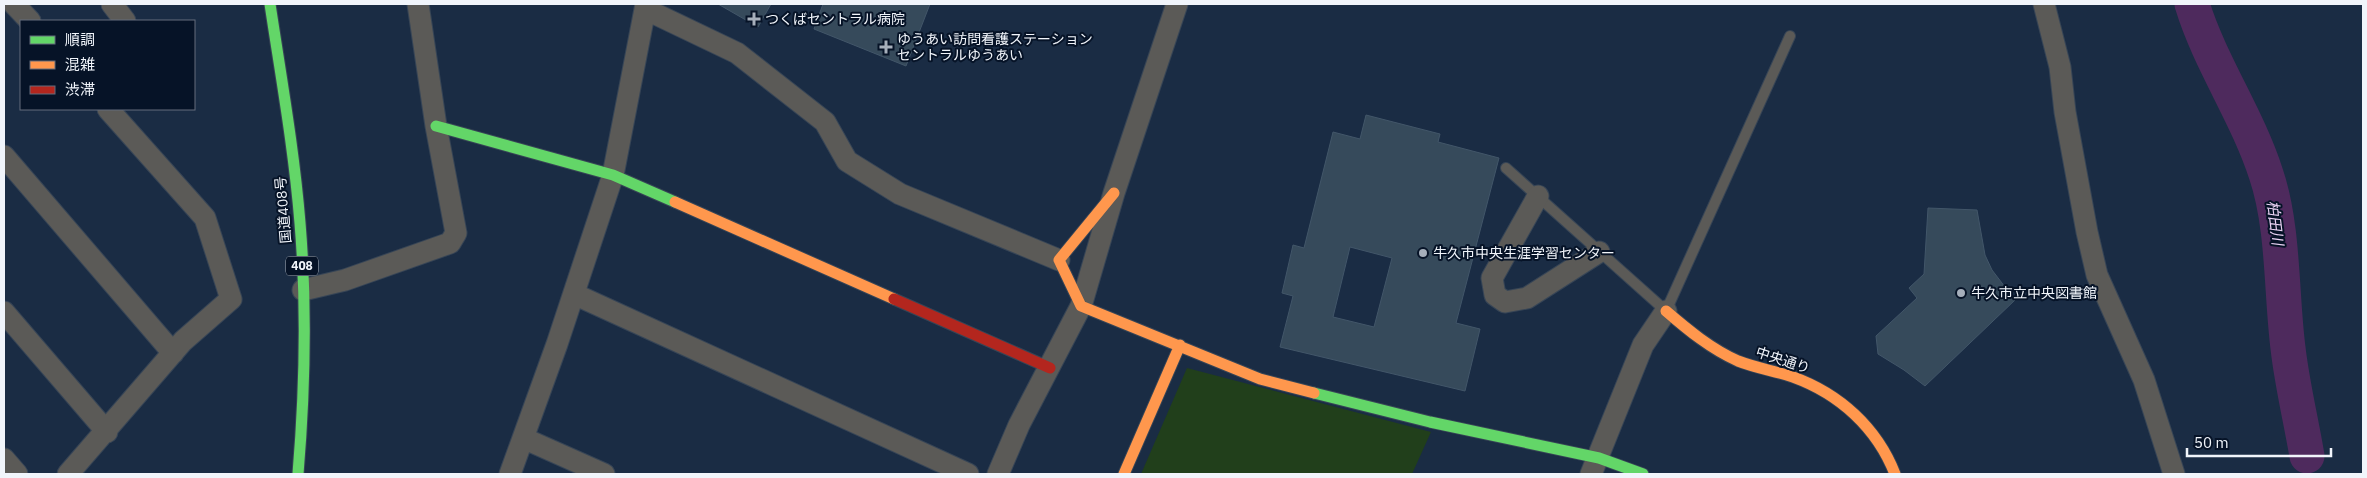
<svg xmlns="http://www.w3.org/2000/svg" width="2367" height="478" font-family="'IBM Plex Sans','Noto Sans JP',sans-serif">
<rect width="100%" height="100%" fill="#1a2c44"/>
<path fill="#213f1b" d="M1187,368L1431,432L1412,474H1141Z"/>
<path fill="#4e2a5d" d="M2185,4H2198L2227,74L2216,79Z"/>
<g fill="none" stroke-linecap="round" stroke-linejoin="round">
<path stroke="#4e2a5d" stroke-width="35" d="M2192,4C2210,63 2247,115 2266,174C2284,227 2281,293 2288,348C2292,384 2301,420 2307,456"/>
</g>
<path fill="#364a5b" stroke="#425669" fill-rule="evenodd" d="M718,4H771L758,27Z
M823,4H930L906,66L814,29Z
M1366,115L1440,134L1438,142L1499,158L1456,323L1480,329L1465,391L1280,347L1293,296L1282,293L1293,245L1304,248L1333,132L1360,139ZM1350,247L1392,258L1374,327L1333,317Z
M1928,208L1977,210L1985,255L1992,270L2015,300L1925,386L1904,370L1878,354L1876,336L1917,298L1909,288L1924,274Z"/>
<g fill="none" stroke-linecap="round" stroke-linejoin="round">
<defs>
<path id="lane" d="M1506,168L1666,311L1790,36"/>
<path id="street" d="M14,4L30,21
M112,4L125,21
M2044,4L2060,67L2065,112L2087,232L2097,275L2144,380L2174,474
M645,9L737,53L825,122L847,161L900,194L1059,260
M4,156L173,353
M1538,196L1492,278L1495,295L1505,302L1527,298L1599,252
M303,290L345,280L450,243L456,233L436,126L418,4
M574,294L968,474
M4,312L107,432
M523,438L604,474
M4,459L17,474
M68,474L183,341L231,299L205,218L108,109
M510,474L557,344L613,175L646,4
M998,474L1019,425L1081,306L1114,193L1177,4
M1591,474L1643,345L1666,311"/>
<path id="fast" d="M270,4C281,77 294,149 300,223C307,307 305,390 298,474
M436,126L613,175L675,202
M1314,393L1430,422L1599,458L1643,474"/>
<path id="slow" d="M1114,193L1059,260L1081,306L1260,379L1314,393
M675,202L894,299
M1666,311C1688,330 1711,349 1738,361C1756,368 1775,371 1793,377C1840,394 1877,428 1895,474
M1124,474L1180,345"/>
<path id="jam" d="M894,299L1050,368"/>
</defs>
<use href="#lane" stroke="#374556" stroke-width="12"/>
<use href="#street" stroke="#374556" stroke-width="23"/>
<use href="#fast" stroke="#374556" stroke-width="13"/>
<use href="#slow" stroke="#374556" stroke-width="13"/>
<use href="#jam" stroke="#374556" stroke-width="13"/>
<use href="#lane" stroke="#5b5a57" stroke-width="10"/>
<use href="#street" stroke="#5b5a57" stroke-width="21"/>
<use href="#fast" stroke="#63d668" stroke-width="11"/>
<use href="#slow" stroke="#ff974d" stroke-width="11"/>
<use href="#jam" stroke="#b3261e" stroke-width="11"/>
</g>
<g fill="#a6afbb" stroke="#061327" stroke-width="2">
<path d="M751.5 11.5h5v5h5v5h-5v5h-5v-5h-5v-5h5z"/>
<path d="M883.5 39.5h5v5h5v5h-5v5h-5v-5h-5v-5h5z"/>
<circle cx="1423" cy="253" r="5"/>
<circle cx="1961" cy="293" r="5"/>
</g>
<g text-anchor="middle" stroke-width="4" stroke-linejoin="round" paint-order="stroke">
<rect fill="#061327" stroke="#aab1bb" stroke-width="1" x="286" y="256.5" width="32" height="19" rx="4"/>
<g font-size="12" font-weight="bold" fill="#f1f5fb">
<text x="302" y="270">408</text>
</g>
<g font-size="14" fill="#f1f5fb" stroke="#061327" text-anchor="start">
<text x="765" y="24">つくばセントラル病院</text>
<text x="897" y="44">ゆうあい訪問看護ステーション<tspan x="897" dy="16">セントラルゆうあい</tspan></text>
<text x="1433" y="258">牛久市中央生涯学習センター</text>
<text x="1971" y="298">牛久市立中央図書館</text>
</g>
<g font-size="14" fill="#f1f5fb" stroke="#061327">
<text transform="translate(283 210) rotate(-95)" y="5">国道408号</text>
<text transform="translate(1783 360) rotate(18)" y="5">中央通り</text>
</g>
<g font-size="15" font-style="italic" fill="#edd5f6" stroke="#061327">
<text transform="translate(2275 223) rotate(83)" y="5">柏田川</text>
</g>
</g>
<rect width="2367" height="478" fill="none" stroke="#f1f5fb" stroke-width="10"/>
<rect x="20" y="20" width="175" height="90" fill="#061327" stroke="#646d7c"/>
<rect x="30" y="36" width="25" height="8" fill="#63d668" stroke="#646d7c"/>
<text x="65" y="45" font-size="15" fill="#f1f5fb">順調</text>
<rect x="30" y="61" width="25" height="8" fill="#ff974d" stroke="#646d7c"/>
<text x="65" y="70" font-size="15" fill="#f1f5fb">混雑</text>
<rect x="30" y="86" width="25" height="8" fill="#b3261e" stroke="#646d7c"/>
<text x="65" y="95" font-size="15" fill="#f1f5fb">渋滞</text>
<path d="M2187 448v8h144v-8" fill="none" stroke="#f1f5fb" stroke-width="2.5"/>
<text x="2194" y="448" font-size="15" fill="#f1f5fb" stroke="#061327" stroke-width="4" paint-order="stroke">50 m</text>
</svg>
